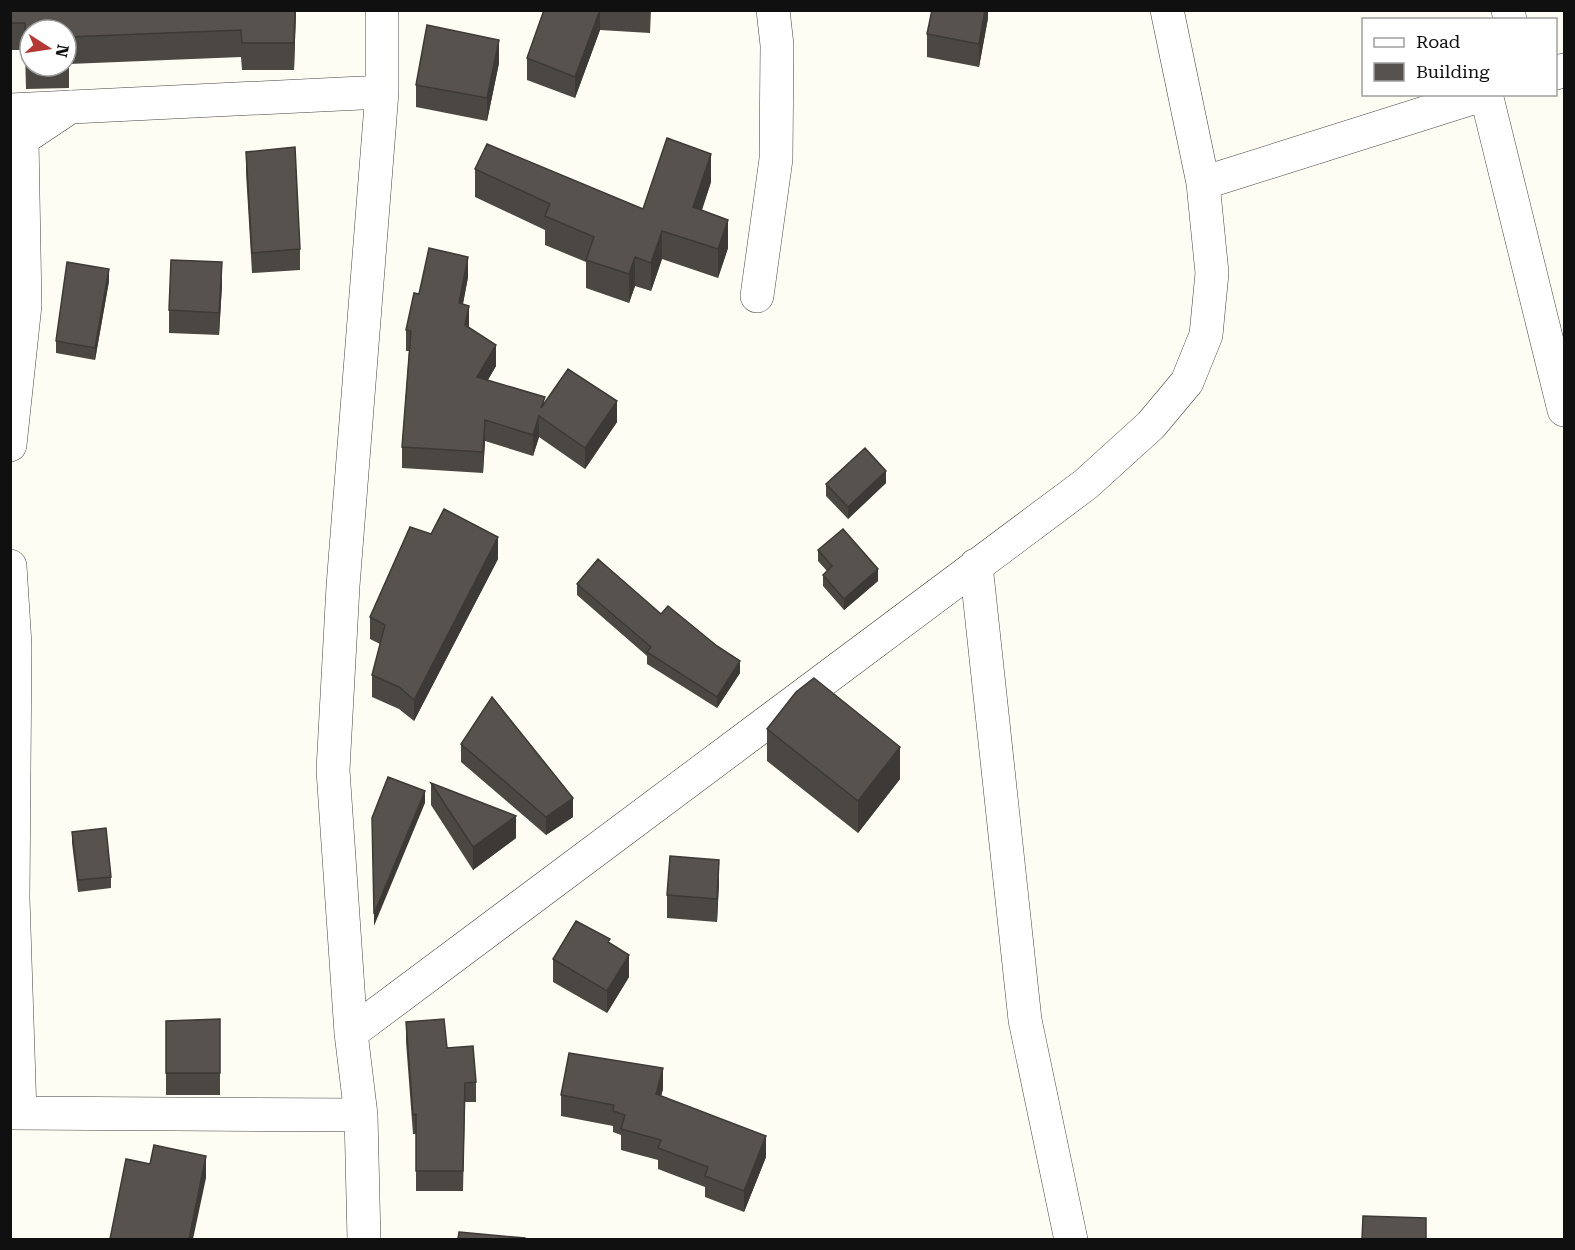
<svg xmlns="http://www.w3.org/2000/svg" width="1575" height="1250" font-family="'Roboto Serif',serif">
<rect width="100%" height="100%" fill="#fefdf3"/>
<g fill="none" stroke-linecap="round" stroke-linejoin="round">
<defs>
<path id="minor" d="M1508,10L1510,20
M1556,73L1564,70
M1486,94L1564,410
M10,110L382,92
M1203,183L1485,94
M757,296L776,159L777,45L773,10
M10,445L25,305L22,139L70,107
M976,565L1025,1020L1071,1240
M10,566L15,645L13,898L20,1113
M351,1033L1086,484L1151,425L1187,382L1206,335L1212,273L1203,183L1167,10
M10,1113L361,1115
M364,1240L361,1115L351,1033L333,770L343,586L382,92V10"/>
</defs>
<use href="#minor" stroke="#434343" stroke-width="34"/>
<use href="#minor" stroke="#fff" stroke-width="33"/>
</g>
<path fill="#4b4742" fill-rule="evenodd" d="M10,10H296L294,70H242L241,57L69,64V88L26,89L25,50H10ZM30,30H66V66H30Z
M544,10H651L650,33L600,30L575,98L527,80V58Z
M988,10V18L979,67L927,57V34Z
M499,63L487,121L416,107V85Z
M246,152L300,249V270L252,273L246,173Z
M475,169L643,209L711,182L702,210L728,248L718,278L662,259L651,291L635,286L629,303L586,288V262L545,245V230L475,197Z
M468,277L463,304L469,326V328L496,366L488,380L545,403L617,422L585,469L539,437L533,456L485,441L483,473L402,468V447L409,351H406V330L419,294Z
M109,281L95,360L56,353V341Z
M222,285L219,335L169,333V310Z
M886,483L848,519L826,496V484Z
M818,550L878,581L844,610L823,586V575L827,571L818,561Z
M498,559L414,721L399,709L372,697V675L380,644L370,639V617Z
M577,584L661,614L740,673L717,708L647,664V656L577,595Z
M767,729L900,779L858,833L767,761Z
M461,744L573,817L546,835L461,762Z
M431,783L516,838L473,870L431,805Z
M72,832L111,877V888L78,892L72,843Z
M719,882L717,922L667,918V895Z
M610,943L629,977L607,1013L553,982V959Z
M220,1019V1095H166V1021Z
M406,1022L447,1048L476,1082V1102H465L463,1191H416V1134H413L406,1042Z
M663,1089L661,1096L766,1157L744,1212L705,1197V1187L658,1169V1160L621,1150V1135L613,1132V1126L561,1116V1095Z"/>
<path fill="#3d3936" d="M295,10H296L294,70V43Z
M600,10V30L575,98V77Z
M985,10H988V18L979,67V44Z
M499,40V63L487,121V98Z
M711,154V182L693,236V207Z
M728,220V248L718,278V249Z
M662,231V259L651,291V263Z
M468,257V277L459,324V303Z
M635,257V286L629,303V274Z
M222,262V285L219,335V313Z
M109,269V281L95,360V348Z
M469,306V326L465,346V325Z
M496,345V366L477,398V377Z
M617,401V422L585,469V448Z
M539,416V437L533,456V435Z
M485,420V441L483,473V452Z
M886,471V483L848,519V507Z
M498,537V559L414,721V700Z
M878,569V581L844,610V599Z
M740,661V673L717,708V697Z
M900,747V779L858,833V801Z
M425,791V803L374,926V914Z
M573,798V817L546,835V817Z
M516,816V838L473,870V847Z
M719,860V882L717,922V899Z
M629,955V977L607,1013V991Z
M663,1068V1089L656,1115V1094Z
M766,1136V1157L744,1212V1191Z
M206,1156V1178L193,1239H189Z"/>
<path fill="#57524d" stroke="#3d3936" stroke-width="1.5" d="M10,10H295L294,43H242L241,30L68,37L69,61H66V30H30V62H26L25,23H10Z
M544,10H600L575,77L527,58Z
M932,10H985L979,44L927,34Z
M427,25L499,40L487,98L416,85Z
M667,138L711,154L693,207L728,220L718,249L662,231L651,263L635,257L629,274L586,260L594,237L545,216L550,204L475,169L487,144L643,209Z
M295,147L300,249L252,253L246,152Z
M429,248L468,257L459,303L469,306L465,325L496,345L477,377L545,397L541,408L568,369L617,401L585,448L539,416L533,435L485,420L483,452L402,447L411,331L406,330L414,293L419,294Z
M171,260L222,262L219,313L169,310Z
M67,262L109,269L95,348L56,341Z
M865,448L886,471L848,507L826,484Z
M444,509L498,537L414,700L399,687L372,675L385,625L370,617L410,527L431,534Z
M843,529L878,569L844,599L823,575L832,566L818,550Z
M598,559L661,614L668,606L717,646L740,661L717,697L647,652L651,647L577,584Z
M814,678L900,747L858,801L767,729L796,692Z
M492,697L573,798L546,817L461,744Z
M388,777L425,791L374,914L372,818Z
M431,783L516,816L473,847Z
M106,828L111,877L78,880L72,832Z
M670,856L719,860L717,899L667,895Z
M576,921L610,939L608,942L629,955L607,991L553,959Z
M220,1019V1073H166V1021Z
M444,1019L447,1048L473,1046L476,1082L465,1083L463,1171H416V1114L413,1115L406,1022Z
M569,1053L663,1068L656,1094L766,1136L744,1191L705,1176L708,1167L658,1148L661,1140L621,1129L625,1115L613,1111L614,1105L561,1095Z
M154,1145L206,1156L189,1239H110L126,1159L150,1164Z
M1363,1216L1426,1218V1239H1362Z
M459,1232L525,1238V1239H458Z"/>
<rect width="1575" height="1250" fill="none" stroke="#101010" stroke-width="24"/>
<rect x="1362" y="18" width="195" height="78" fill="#ffffff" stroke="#9f9f9f" stroke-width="1.5"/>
<rect x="1374" y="38" width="30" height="9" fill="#ffffff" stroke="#9f9f9f" stroke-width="1.5"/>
<text x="1416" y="48" font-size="18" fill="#101010">Road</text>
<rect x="1374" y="63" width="30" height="18" fill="#57524d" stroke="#9f9f9f" stroke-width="1.5"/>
<text x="1416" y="78" font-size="18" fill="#101010">Building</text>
<g transform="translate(48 48) rotate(102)"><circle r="28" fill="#ffffff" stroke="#9f9f9f" stroke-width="1.5"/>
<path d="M0-4.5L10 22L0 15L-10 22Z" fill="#b43833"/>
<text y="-9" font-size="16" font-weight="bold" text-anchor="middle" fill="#101010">N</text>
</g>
</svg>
